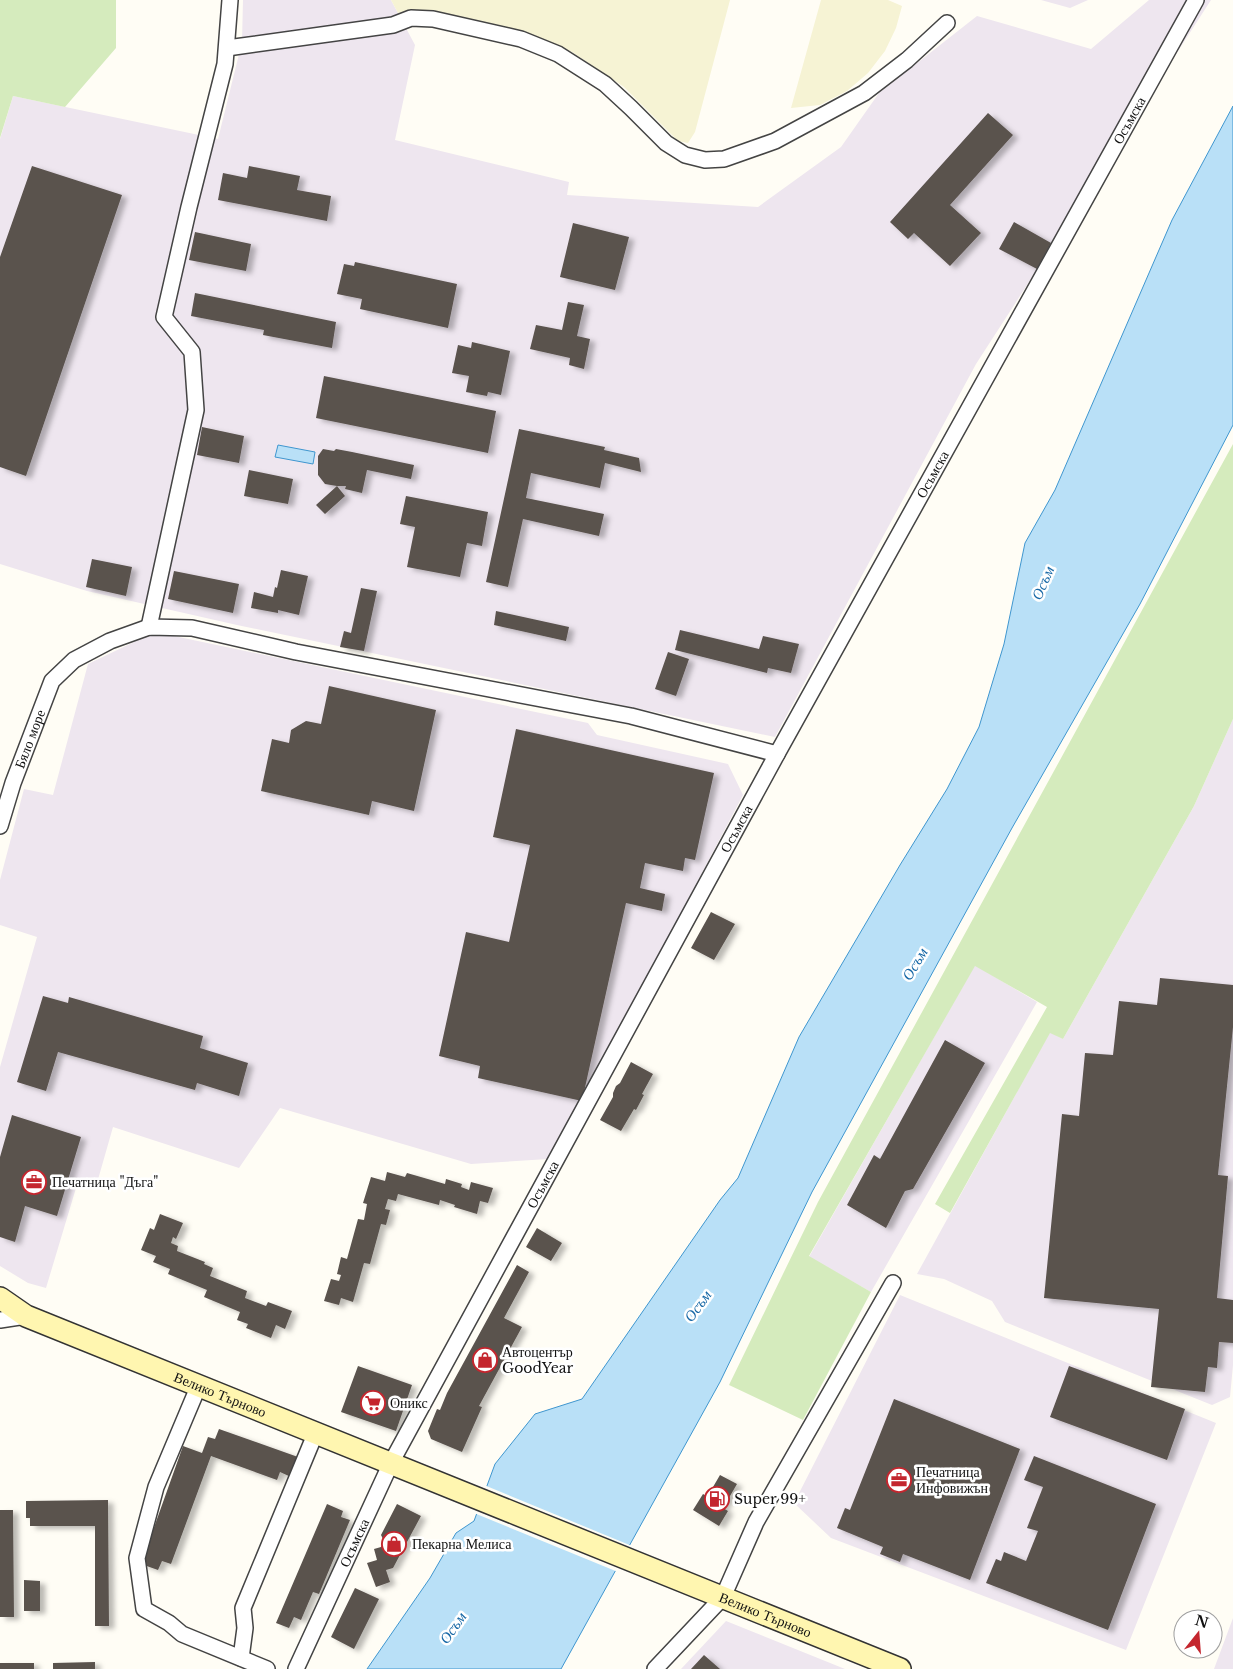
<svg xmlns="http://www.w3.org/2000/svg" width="1233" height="1669" font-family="'Libre Baskerville',serif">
<defs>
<filter id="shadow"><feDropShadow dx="5.5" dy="3" stdDeviation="2.5" flood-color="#0004"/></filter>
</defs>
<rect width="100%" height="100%" fill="#fffdf5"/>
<path fill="#eee6ef" d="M243,0H391L415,45L395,140L569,182L567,195L758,207L841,147L879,93L977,16L1091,49L1149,0H1211L976,364L775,737L237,625L87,591L0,564V139L13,96L218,139L242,42Z
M1041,0H1088L1070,8Z
M155,632L588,723L597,735L728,764L743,795L582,1101L548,1159L471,1164L280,1108L239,1168L113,1127L97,1183L79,1178L46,1288L28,1283L0,1266V1067L37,937L0,925V880L24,789L53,795L88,664Z
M1233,719V1365L1230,1397L1212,1405L1005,1322L992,1301L944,1279L917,1274L1050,1032L1063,1039L1194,806Z
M975,965L1037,1002L871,1292L809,1257Z
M900,1295L1216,1423L1126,1650L831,1538L794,1503Z
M1233,1618V1669H1214Z
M726,1621L845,1669H681Z"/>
<path fill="#f6f3d4" d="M391,0H730L695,132L688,143L678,141L624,87L572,52L534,35L453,16L417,11L398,13Z
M821,0H888L902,6L896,28L885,51L868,73L847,91L820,105L791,108Z"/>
<path fill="#d5ebbd" d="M0,0H116V48L65,107L13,96L0,138Z
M1233,444V719L1194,806L1063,1039L1050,1033L950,1213L935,1204L1047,1007L975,966L809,1256L871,1292L803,1420L729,1385L818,1202Z"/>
<path fill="#b9e0f7" stroke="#3f96cf" d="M1233,106V425L1140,604L1012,828L812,1192L720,1382L561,1669H367L430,1578L456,1533L474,1521L495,1464L535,1414L582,1399L720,1200L738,1178L799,1037L900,865L947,789L979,727L1004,644L1025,543L1055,490L1172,220Z
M278,445L315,452L313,464L275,457Z"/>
<path fill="#fffdf5" d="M484,1485L632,1546L618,1572L474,1513Z"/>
<path fill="#5a524d" filter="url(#shadow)" d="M988,113L1013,135L950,205L981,233L950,266L914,233L908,239L890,222Z
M32,166L122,195L26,476L0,467V257Z
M249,166L300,176L297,190L331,196L327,221L218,200L223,173L247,178Z
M1014,222L1051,243L1037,269L999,249Z
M573,223L629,237L615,290L560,277Z
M195,232L251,244L246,271L189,260Z
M355,262L457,284L448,328L360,309L362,299L337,294L344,264L354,266Z
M195,293L336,322L332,348L263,335L264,330L191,316Z
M568,302L584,305L577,336L590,339L584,369L569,365L570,358L530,349L536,325L562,330Z
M472,342L510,351L501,395L488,392L487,396L466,392L469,376L452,373L458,345L471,348Z
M324,376L496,411L488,453L316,418Z
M202,427L244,436L239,463L197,455Z
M519,429L605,447L604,450L639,458L641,472L605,463L600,488L531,473L526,498L604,514L599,536L523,519L508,587L486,582Z
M323,449L334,451L336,449L352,452L414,465L411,479L367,470L362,493L345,489L346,486H337L345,496L325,514L316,505L337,486L325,484L318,475V456Z
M249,470L293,479L288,504L244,496Z
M406,496L488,512L482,546L467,543L460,577L407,567L415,527L400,524Z
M92,559L132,567L126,596L86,587Z
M281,570L308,576L299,615L278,610V613L251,608L254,592L273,597L275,587L277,588Z
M174,571L239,584L233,613L168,599Z
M361,588L377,591L364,651L340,647L344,631L351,633Z
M496,611L569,627L566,641L494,625Z
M680,630L759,649L763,636L799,644L791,673L768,668L767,673L675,650Z
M668,652L689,659L676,696L655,689Z
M329,686L436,710L414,811L372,801L369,815L261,791L272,739L289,743L291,730L306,721L321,724Z
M516,729L714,773L695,860L685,858L683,871L645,863L640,888L665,894L662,911L626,903L582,1101L478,1078L480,1066L439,1056L466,932L509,942L530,845L493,837Z
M711,912L735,924L714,960L691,948Z
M1160,978L1233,985V1027L1218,1175L1228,1176L1217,1298L1233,1300V1343L1219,1342L1217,1368L1208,1367L1205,1392L1151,1387L1159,1309L1044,1298L1062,1114L1079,1116L1085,1053L1113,1055L1119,1001L1157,1005Z
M43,996L68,1003L69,997L203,1036L200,1048L248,1063L239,1096L197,1083L195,1090L58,1052L46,1091L17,1082Z
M945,1040L985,1063L913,1189L905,1191L886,1228L847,1205L874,1155L880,1159Z
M631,1062L653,1074L642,1094L644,1095L636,1110L634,1109L621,1131L600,1120L613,1097V1093L616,1086L620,1083Z
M12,1115L81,1137L57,1216L25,1206L15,1242L0,1237V1157Z
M387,1172L405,1177L407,1173L445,1184L446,1179L462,1184L461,1187L469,1190L471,1182L493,1188L488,1203L480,1201L477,1214L454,1207L455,1205L440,1200L439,1205L398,1194L396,1201L388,1199L385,1209L390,1210L386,1225L381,1224L370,1264L364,1263L353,1302L341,1298L339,1305L324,1301L331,1279L339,1281L341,1275L337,1274L341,1257L347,1259L358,1219L364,1220L367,1204L363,1203L371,1177L385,1181Z
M160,1214L183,1223L176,1239L173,1237L171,1243L178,1246L177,1251L205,1262L204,1264L213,1268L210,1276L247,1291L245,1298L266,1306L268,1302L292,1311L285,1329L276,1325L271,1338L246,1328L248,1324L237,1320L240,1312L204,1297L207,1290L168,1274L170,1269L153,1262L156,1256L141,1250L150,1228L154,1230Z
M537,1228L562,1243L551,1261L526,1247Z
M517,1265L529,1272L504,1318L522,1327L479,1406L482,1407L462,1452L431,1439L428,1431L437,1409L440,1410L447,1393Z
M358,1366L412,1385L396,1431L341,1412Z
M1069,1366L1185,1409L1167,1460L1050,1417Z
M894,1399L1020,1449L970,1580L903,1554L900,1562L880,1554L883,1547L837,1528L845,1508L850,1510Z
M219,1429L298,1457L291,1477L280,1472L277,1480L211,1456L171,1564L162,1561L158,1570L141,1564L183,1446L202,1453L208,1437L215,1439Z
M1034,1456L1156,1504L1108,1630L986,1583L996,1559L1001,1561L1004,1552L1026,1561L1038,1531L1027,1528L1043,1487L1024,1480Z
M720,1475L737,1484L723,1508L728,1511L719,1526L693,1510L703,1494L712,1499L717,1490L713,1487Z
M108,1500L109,1626H95V1526H30V1518H26V1501Z
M327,1504L343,1511L341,1517L350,1520L319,1594L313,1592L301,1620L294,1617L289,1628L276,1623Z
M397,1504L421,1516L393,1568L386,1570L390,1582L376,1587L367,1563L377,1560L374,1549L381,1547L384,1541L381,1535Z
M0,1510H13L14,1617H0Z
M24,1580L40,1581V1611H24Z
M355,1588L379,1599L354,1649L331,1637Z
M704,1655L720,1669H691Z
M95,1662V1669H53V1663Z
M0,1663H34V1669H0Z"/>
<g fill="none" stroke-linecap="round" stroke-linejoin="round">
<defs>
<g id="street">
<path d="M227,48L393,25L411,18L433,19L521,39L558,54L605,84L631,108L666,143L685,155L705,160L724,159L775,141L864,93L907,60L947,23"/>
<path d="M149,627L196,410L192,352L164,317L189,207L225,64L230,0"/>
<path id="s1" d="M0,826L13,783L52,681L74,660L110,641L149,627L192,628L296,652L631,716L777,754"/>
<path d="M0,1320L26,1316"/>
<path d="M199,1385L156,1487L137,1558L144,1609L169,1623L182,1634L267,1669"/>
<path d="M241,1658L245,1628L243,1608L316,1432"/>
<path id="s2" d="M296,1669L391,1463L777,754L1196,0"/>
<path d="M655,1669L723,1597L756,1522L893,1283"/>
</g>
<g id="secondary">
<path id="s3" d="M0,1298L26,1316L900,1669"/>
</g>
</defs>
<use href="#street" stroke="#444" stroke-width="18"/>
<use href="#secondary" stroke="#333" stroke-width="24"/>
<use href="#street" stroke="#fff" stroke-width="15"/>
<use href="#secondary" stroke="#fff6b0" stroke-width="21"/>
</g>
<defs>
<symbol id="office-ring" viewBox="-11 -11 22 22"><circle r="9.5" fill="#fff" stroke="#c4262e" stroke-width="1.5"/><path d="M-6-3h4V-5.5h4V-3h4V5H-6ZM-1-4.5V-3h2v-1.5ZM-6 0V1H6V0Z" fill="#c4262e"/></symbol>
<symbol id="shop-ring" viewBox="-11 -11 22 22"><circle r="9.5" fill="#fff" stroke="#c4262e" stroke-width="1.5"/><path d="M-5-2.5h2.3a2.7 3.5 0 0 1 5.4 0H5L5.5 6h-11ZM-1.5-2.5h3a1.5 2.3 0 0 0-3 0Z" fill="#c4262e"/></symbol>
<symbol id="supermarket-ring" viewBox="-11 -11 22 22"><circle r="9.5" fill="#fff" stroke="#c4262e" stroke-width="1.5"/><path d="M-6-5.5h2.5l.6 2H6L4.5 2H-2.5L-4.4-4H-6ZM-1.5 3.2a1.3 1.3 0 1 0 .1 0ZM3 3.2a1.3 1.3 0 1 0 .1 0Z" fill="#c4262e"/></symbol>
<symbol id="fuel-ring" viewBox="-11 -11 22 22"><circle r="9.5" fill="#fff" stroke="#c4262e" stroke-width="1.5"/><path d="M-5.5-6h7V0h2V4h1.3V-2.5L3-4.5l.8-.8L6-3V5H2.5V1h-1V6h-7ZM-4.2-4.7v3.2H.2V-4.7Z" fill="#c4262e"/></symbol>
</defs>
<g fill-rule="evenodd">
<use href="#office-ring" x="20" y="1168" width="28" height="28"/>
<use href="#shop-ring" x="471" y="1346" width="28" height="28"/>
<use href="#supermarket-ring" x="359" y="1389" width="28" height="28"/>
<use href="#office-ring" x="885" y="1466" width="28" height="28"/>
<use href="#fuel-ring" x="703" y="1485" width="28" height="28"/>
<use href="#shop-ring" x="380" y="1530" width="28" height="28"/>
</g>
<g text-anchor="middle" stroke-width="5" stroke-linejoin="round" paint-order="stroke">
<g font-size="14" fill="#111" stroke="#fff">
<text dy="5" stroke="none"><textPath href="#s2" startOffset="1759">Осъмска</textPath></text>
<text dy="5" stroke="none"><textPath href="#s2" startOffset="1354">Осъмска</textPath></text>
<text dy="5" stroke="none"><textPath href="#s1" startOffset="92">Бяло море</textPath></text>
<text dy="5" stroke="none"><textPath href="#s2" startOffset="949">Осъмска</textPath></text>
<text dy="5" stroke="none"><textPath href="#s2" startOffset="544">Осъмска</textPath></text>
<text dy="5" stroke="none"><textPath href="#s3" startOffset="241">Велико Търново</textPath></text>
<text dy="5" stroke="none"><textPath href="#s2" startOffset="139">Осъмска</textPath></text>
<text dy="5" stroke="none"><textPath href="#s3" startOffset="829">Велико Търново</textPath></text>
</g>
<g font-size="14" fill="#111" stroke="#fff" text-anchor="start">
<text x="52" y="1187">Печатница "Дъга"</text>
<text x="502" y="1357">Автоцентър<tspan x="502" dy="16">GoodYear</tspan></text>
<text x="390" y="1408">Оникс</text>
<text x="916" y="1477">Печатница<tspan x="916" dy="16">Инфовижън</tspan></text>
<text x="734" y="1504">Super 99+</text>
<text x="412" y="1549">Пекарна Мелиса</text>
</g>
<g font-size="15" font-style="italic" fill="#1768a6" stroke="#fff">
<text transform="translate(1043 583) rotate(-67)" y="5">Осъм</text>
<text transform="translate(915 964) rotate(-59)" y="5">Осъм</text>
<text transform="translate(698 1306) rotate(-54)" y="5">Осъм</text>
<text transform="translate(453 1628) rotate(-55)" y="5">Осъм</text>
</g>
</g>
<g transform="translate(1198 1634) rotate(17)"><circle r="24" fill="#ffffff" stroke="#a0a0a0"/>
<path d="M0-4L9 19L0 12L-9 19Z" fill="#c4262e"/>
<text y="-8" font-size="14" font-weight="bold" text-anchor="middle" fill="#111111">N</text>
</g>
</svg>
